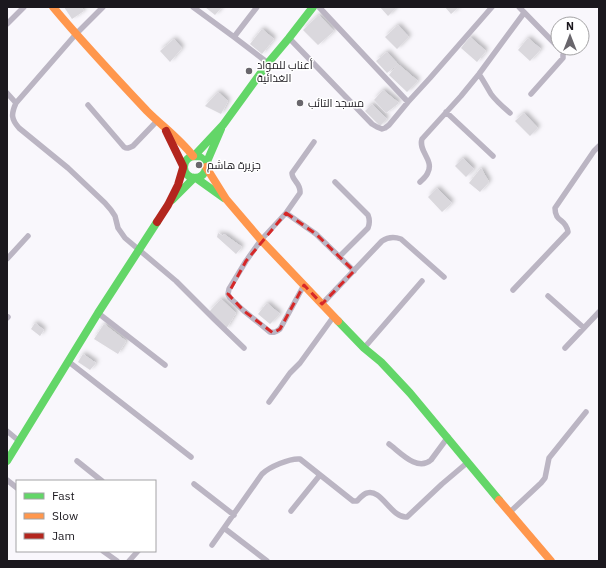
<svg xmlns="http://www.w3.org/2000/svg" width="606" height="568" font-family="'IBM Plex Sans',Cairo,sans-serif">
<defs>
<filter id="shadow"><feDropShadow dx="2.5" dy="-2.5" stdDeviation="2" flood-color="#0004"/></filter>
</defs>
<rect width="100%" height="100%" fill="#f9f7fc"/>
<path fill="#dad8dd" filter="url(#shadow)" d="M64,7H81L84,11L72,19Z
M205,7H222L215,15Z
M380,7H397L388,16Z
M445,7H459L451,14Z
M319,15L334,31L318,45L303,30Z
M398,25L409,37L397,49L385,37Z
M262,29L274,39L262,54L250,44Z
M470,37L486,51L477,62L461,48Z
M528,38L541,49L530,61L518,50Z
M174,39L182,48L170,62L160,51Z
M387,52L398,64L387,73L376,61Z
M398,64L418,81L407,92L389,75Z
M383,90L399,103L386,113L374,100Z
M218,92L228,101L221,114L205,106Z
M372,104L387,119L380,126L365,111Z
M524,113L538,128L530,136L515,121Z
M463,158L474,169L466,177L455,166Z
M481,168L489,182L480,192L469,183Z
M437,188L452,203L442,212L428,197Z
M218,233L223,236L224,234L242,247L236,254L217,237Z
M221,299L236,313L226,329L209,312Z
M267,303L280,314L270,324L258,314Z
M35,323L44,330L40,336L31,329Z
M104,324L126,341L118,354L94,339Z
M83,354L96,363L90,370L78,362Z"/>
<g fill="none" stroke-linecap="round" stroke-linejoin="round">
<path stroke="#bbb5c3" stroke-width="5.5" d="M103,7L76,34L16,103C11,114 11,119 19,128L68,168L105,203L111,210L115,216L118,228L125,238L176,281L214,319L244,348
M193,7L234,37L268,63
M319,7L408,102
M519,7L558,47
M7,24L24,7
M234,37L257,7
M289,38L372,124L377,127L382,129L385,128L389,125L408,102L430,78L492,7
M479,74C483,80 487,87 491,94C496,101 503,107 510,113
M7,93L16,103
M531,94L563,58V52L559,48
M88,105L124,147C127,149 129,148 133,146L157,121
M446,112L493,156
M335,182L368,215C370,220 370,223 368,228L339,257
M420,182C423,179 427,176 428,172C434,160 418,151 422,139L461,96L479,74L524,13
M286,213L316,234L354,271
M7,259L28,236
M304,285L280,329C276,332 274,333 270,332L244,311L230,298L228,294L229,289L246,261L261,240L286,213L300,193C301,183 292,181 292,173L314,142
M513,290L568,232C566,218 555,223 555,208L594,151L599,146
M548,296L584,328
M322,304L382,241C388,237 395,237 401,239L444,277
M98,313L165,365
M7,318L8,317
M364,348L422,281
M565,348L599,312
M69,362L191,457
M269,402L290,373L300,363L334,316
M7,431L19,441
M389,444C400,452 417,472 431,460L448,437
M77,461L102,481
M7,480L17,488
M194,484L234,515
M291,511L320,475
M510,512L541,483L545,478L549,458L586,412
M224,528L267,561
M212,545L262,474C269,467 290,458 300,459L353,501H357C360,498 363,494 367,493C381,488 392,519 407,517L442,484L468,462
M103,551L117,561
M129,561L138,551"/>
<path stroke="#63d668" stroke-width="8" d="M184 167a11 11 0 1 1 22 0a11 11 0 1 1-22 0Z
M194,156L223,125L268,63L289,38L313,7
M206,164L221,129
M196,178L224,198
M172,200L194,178
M338,321L364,348L381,362L410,393L499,500
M7,461L98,313L157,222"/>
<path stroke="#ff974d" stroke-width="8" d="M53,7C83,43 115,77 147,111C162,126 180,139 193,156
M206,167L226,199L261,240L338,321
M499,500L551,561"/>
<path stroke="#b3261e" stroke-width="8" d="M166,131L183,166
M157,222L168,205L178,185L183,168"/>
</g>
<path fill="none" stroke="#d62828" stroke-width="3" stroke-dasharray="8 5" stroke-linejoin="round" d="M286,213L316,234L354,271L322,304L304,285L280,329L273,333L244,311L228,294L246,261Z"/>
<g fill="#69666c" stroke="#fff" stroke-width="1.5">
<circle cx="249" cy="71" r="4"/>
<circle cx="300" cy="103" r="4"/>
<circle cx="199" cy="165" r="4"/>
</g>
<g text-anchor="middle" stroke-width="3" stroke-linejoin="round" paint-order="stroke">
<g font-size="11" fill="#1b181e" stroke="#fff" text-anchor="start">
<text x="257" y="69">أعناب للمواد<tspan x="257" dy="13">الغذائية</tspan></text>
<text x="308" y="107">مسجد التائب</text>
<text x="207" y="169">جزيرة هاشم</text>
</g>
</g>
<rect width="606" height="568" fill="none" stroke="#1b181e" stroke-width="16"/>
<rect x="16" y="480" width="140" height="72" fill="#ffffff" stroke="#a4a3a5"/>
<rect x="24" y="493" width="20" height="6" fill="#63d668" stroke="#a4a3a5"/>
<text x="52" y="500" font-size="12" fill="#1b181e">Fast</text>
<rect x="24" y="513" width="20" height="6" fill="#ff974d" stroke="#a4a3a5"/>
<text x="52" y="520" font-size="12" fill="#1b181e">Slow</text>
<rect x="24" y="533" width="20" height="6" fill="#b3261e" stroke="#a4a3a5"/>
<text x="52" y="540" font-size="12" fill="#1b181e">Jam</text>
<g transform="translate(570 36)"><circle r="19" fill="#ffffff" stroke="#a4a3a5"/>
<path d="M0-3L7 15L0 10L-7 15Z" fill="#69666c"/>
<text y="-6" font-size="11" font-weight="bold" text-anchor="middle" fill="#1b181e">N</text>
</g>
</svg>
